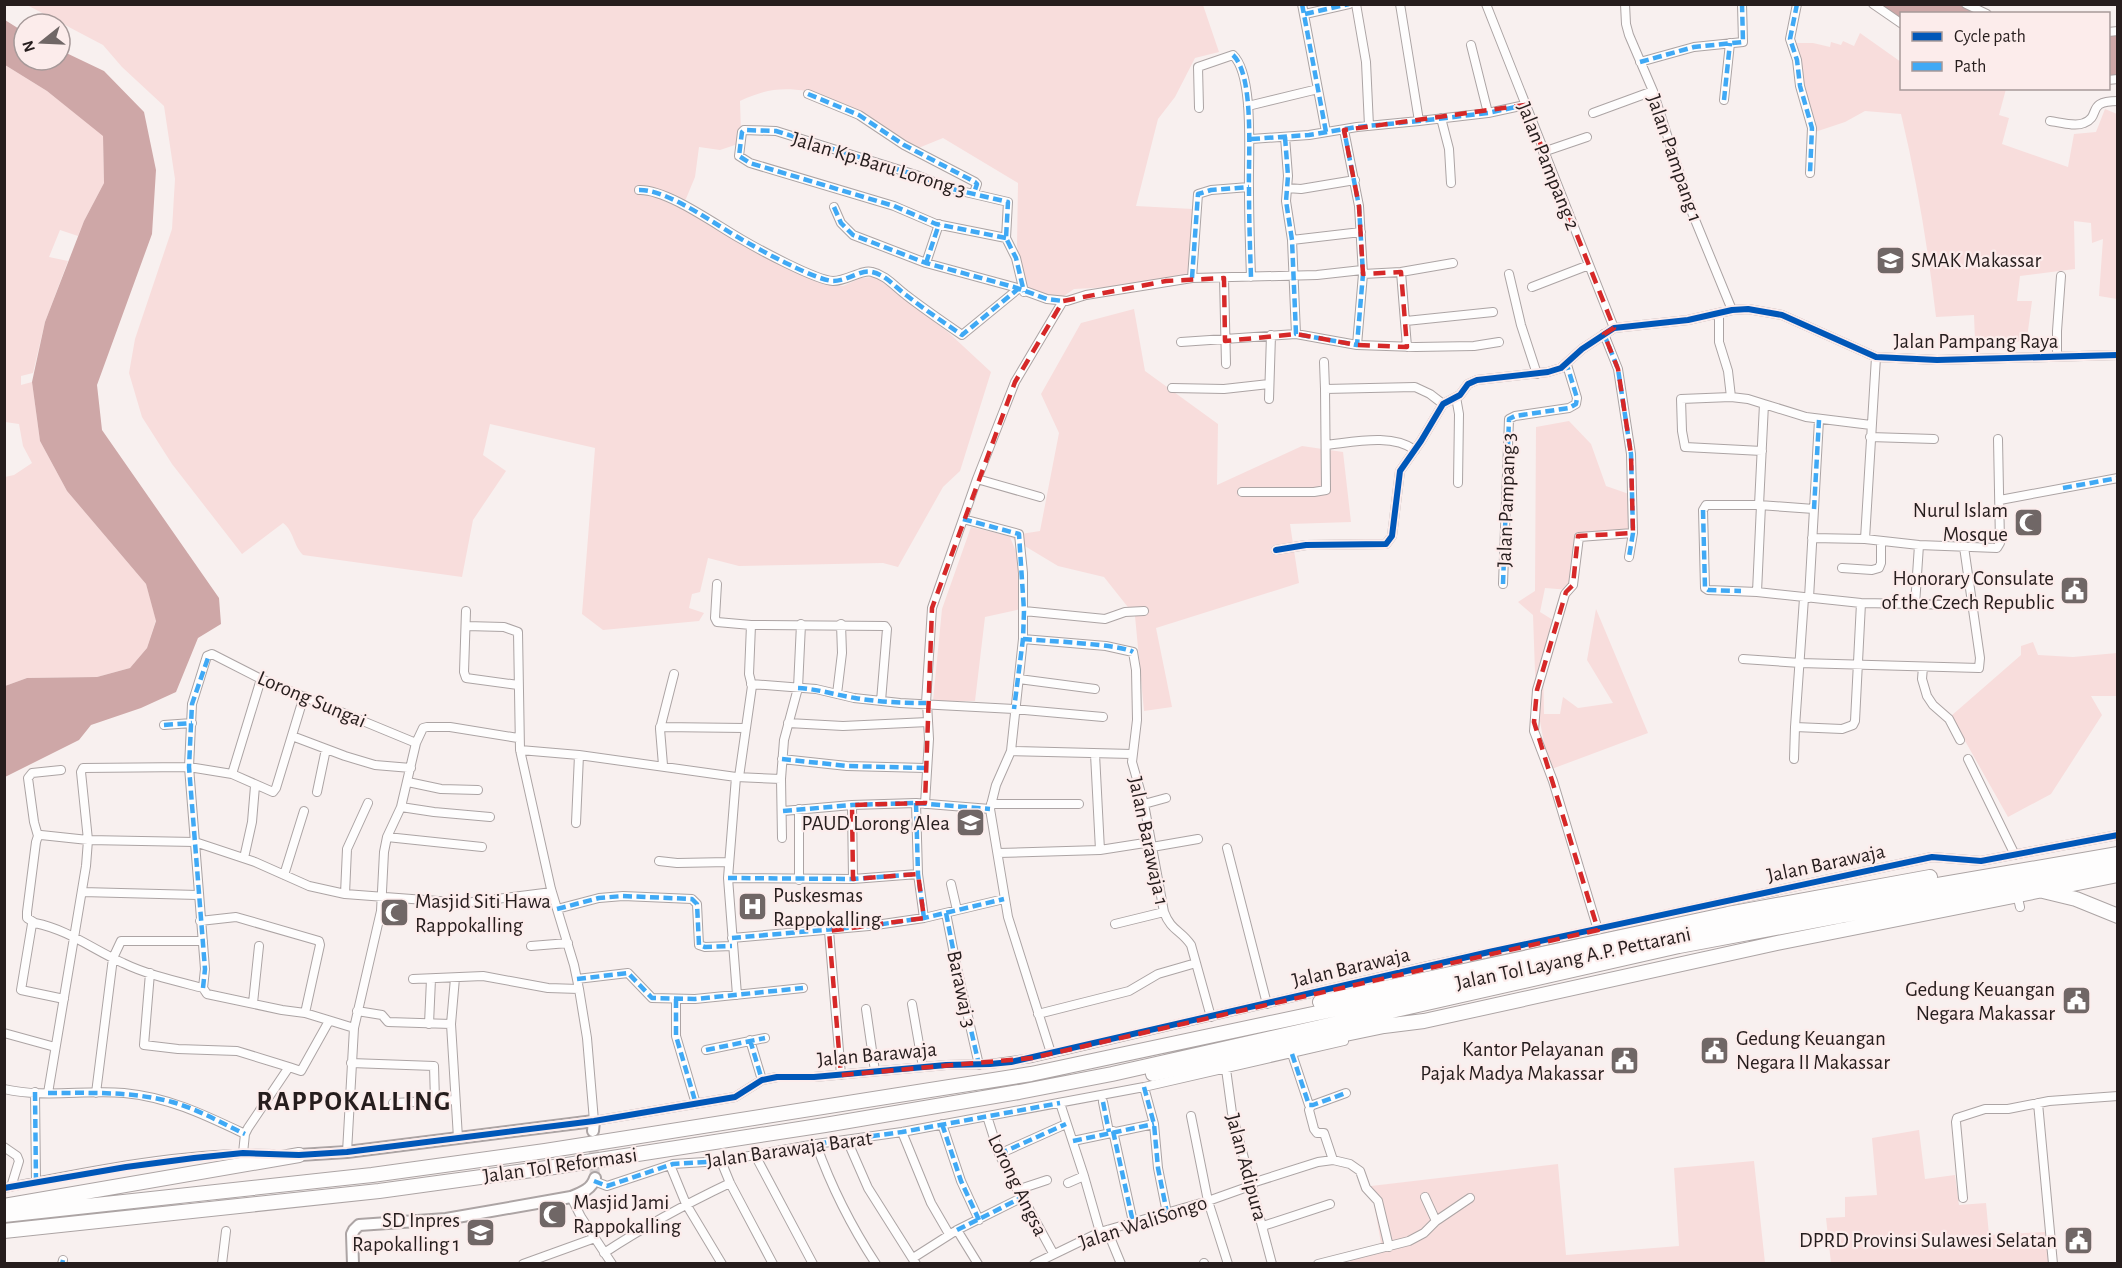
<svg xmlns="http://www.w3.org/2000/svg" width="2122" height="1268" font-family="'Alegreya Sans',sans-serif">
<rect width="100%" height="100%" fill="#f8f0ef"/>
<path fill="#f8dddc" d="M27,5H1203L1219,52L1195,58L1175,97L1158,119L1136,206L1193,209L1189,274L1113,287L1074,289L1061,298L1024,288L1017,245L1018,183L943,138L916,149L807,91C779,87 764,90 740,101L741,132L738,144L720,150L699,147L695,177L683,206L811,278L843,286L861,278L873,277L885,282L949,333L991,372L960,471L943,487L898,567L883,563L739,566L708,558L700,592L692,594L689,608L704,613L699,621L603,630L582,614L595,448L490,424L483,455L506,471L473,520L462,577L303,555C293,545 294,531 283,523L242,554L172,464L142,417L129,373L135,339L172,229L175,179L164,106L122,67L103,45Z
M1860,33L1901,62L1902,88L2006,89L1999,115L2009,118L2002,144L2068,167L2074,134L2096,132L2105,109L2117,114V299L2099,296L2103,239L2092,243L2091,223L2074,221L2075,269L2020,276L2017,301H2032L2027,338L2007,346L1952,349L1953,343L1975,341L1974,315L1936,317C1928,248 1917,181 1901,114L1865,111L1845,122L1815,132L1801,82L1797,43H1813L1830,47L1831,42L1841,45L1843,41L1854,46Z
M5,65L47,91L103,135L104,183L84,221L78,236L60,230L49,257L68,261L45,322L33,373L21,376V385L32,382L40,441L67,491L146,584L156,620L147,648L130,668L97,677L27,678L5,686V477L14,475L32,463L23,446L19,424L5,422Z
M1134,309L1145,371L1218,424L1217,485L1302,446L1343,452L1351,522L1290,524L1299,583L1156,628L1172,707L1144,711L1135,616L1104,577L1058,566L1010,537L1025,574L1021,609L985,617L975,701H933L942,609L971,527L1009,536L1040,531L1059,433L1041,394L1081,323Z
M1569,421L1591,444L1606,486L1629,494L1631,533L1580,541L1570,590L1545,588L1540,612L1553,620L1552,658L1543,661L1544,714H1560L1563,697L1578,708L1613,703L1587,660L1596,609L1648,733L1549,770L1536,700L1533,615L1518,602L1535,591L1536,427Z
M2033,642L2038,655L2073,657L2117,653V696H2091L2102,715L2051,794L2008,817L1951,716L2021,655V646Z
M1919,1130L1925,1179L1955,1175L1959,1205L1986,1203L1989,1235L2045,1232L2049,1263H1831L1826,1218L1845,1217V1197L1877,1195L1872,1138Z
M1754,1161L1765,1263L1351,1264L1349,1258L1382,1249L1371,1186L1558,1164L1566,1255L1679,1246L1674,1168Z"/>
<path fill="#cea7a7" d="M1879,5H1959L1980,13L1902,14L1901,20Z
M5,20L24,32V60H60V50L104,71L144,112L156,170L152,234L97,385L102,430L219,598L221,624L198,638L176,692L141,708L91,725L79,740L5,777V686L27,678L97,677L130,668L147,648L156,621L146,584L67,491L40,441L32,382L45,322L84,221L104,183L103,136L47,91L5,65Z
M2118,35L2117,76L2108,77V36Z"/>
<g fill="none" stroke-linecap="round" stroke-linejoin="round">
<path stroke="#d8d0d0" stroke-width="10" stroke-dasharray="10 5" stroke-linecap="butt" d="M593,1136L595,1178"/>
<defs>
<path id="street" d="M1302,4L1326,132
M1356,4L1366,62L1369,126
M1400,4L1419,121
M1486,4L1614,328
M1625,4L1626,24L1629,35L1653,91L1691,210L1732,310
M1797,4L1790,39L1797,60L1800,86L1812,128L1810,173
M1873,4L1902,24
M1966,4L1987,14
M1305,14L1349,4
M2108,32L2118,31
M1471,45L1488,113
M1640,62L1694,47L1743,42L1742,4
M2108,80L2118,79
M808,94L859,115L904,145L975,182L977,184L974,193
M1724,100L1730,43
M1248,106L1318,89
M1199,108L1198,67L1233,55C1255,76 1248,159 1249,189C1249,219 1250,248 1251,277
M1593,113L1653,91
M1441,118L1449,149L1451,183
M2050,121C2059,122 2075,127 2084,123C2102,116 2085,101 2118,101
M1344,130L1359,206L1363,274L1357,345
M1285,137L1288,176L1286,201L1292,240L1296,334
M1251,139L1309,135L1357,127L1419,121L1488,113L1525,105
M1543,152L1587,137
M1287,188L1301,189L1355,180
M639,190C667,189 716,225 741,239C758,249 815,280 833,281C847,281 862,269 872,272C886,275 895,287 906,295C924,309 943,322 962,335L1018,289
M834,207L841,223L853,235L926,263L1014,287L1047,299L1067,301L1086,295L1192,278L1317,275L1362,270
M1006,238L936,224L894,206L750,163L739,156L742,132L744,130L776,131L916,175L948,188L1008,202L1006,238L1016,258L1024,292
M1292,240L1361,232
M926,263L939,224
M1401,272L1407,347
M1363,274L1401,272L1453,263
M1509,274L1521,325L1537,374
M1192,278L1198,194L1211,190L1249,187
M1224,278L1226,364
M1532,287L1589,265
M1719,314V342L1728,371L1731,397L1748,399L1764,404L1759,505
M1406,321L1493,312
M1604,334L1618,369L1631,454L1633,533L1629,557
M1181,342L1296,334L1357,345L1416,347L1474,346L1499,342
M2057,357V331L2061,276
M1324,362L1325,389
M1172,388L1224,389L1269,384
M1456,397L1459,414L1458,483
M1731,397L1681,399L1682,431L1685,447L1762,451
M1269,399L1271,335
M1764,404L1806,417L1871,425
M1870,437L1934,439
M1326,445C1354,442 1392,433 1415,450
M977,479L1040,497
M1242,492H1314L1326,490L1325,389L1415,387L1430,394L1443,404
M2000,500L2118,478
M1814,509L1759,505H1706L1703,510L1705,588L1708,590L1757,592L1861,603L1972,605
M963,519L1019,534L1023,573V639L1011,751L996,785L990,809L1008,917L1051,1053
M1812,538L1865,539L1919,545L1997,548L2000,543L1998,439
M1865,539L1876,357
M1276,550L1306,545L1386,544L1392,536L1400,471L1421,441L1443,404L1460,395L1468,384L1477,380L1548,372L1561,368L1582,349L1614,328L1688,320L1732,310L1748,309L1782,315L1876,357L1937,360L2118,355
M1842,568L1872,570L1879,568L1881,563V541
M717,584L715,618L717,622L751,625L749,674L752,686L739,777
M1503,584L1509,419L1515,416L1569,408L1576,404L1577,398L1567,365
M1757,592L1761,505
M1809,598L1819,420
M1915,605L1919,545
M466,611L464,672L466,678L518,685
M1024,611L1105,619L1125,612L1144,611
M751,625L885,626L887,629L881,701
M466,626L504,627L518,632L520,750L551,889L574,965L579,989L587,1038L594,1121L735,1097L762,1080L777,1077H814L946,1065L990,1064L1032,1058L1427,966L1932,857L1981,861L2118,835
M1023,639L1106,646L1133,652L1136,670L1137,720L1132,762L1144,804L1164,912C1171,931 1181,930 1191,945L1211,1017
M1743,659L1800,663L1979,668L1980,658L1964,547
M1923,667L1922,679L1927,696L1933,705L1949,719L1960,740
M1019,679L1095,689
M751,684L816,689L854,698L900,703L1014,709L1103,717
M837,694L842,653L841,624
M926,703L932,608L977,479L1015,382L1063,301
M788,723L843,726L928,722
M164,725L192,723
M660,727L745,728
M1795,727L1842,729L1853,725L1855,721L1861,603
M292,736L345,756L375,765L411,768
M520,750L579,755L736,777L781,779
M1011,751L1132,754
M1095,754L1100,850
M782,759L847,766L926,768
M1794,759L1795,727L1804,598
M1968,759L2015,855
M663,765L660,729L674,674
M232,774L261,679
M736,777L728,878L737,995
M408,782L441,789L478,790
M317,792L326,749
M916,803L918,874L924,918
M925,804L929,739L927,703
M991,804H1079
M1144,804L1166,798
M852,805L853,879
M401,807L434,812L490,817
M783,811L852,805L916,803L990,809
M576,823L579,755
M38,836L34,822L28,778L32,773L61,770
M387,837L482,847
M782,838L781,779L784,740L798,688L801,624
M1152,847L1198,839
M1227,848L1267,1004
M998,853L1100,850L1151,842
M244,858L252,822L255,786
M659,861L677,863L729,862
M284,875L304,811
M728,878L853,879L918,874
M799,880V809
M951,884L957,910
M82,892L198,895
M345,894L347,849L368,803
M2017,894L2020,907
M557,909L599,898L623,896L692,899L697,904L699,945L705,947L732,946
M946,913L956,964L979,1065
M200,921L236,917L319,941L320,945L305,1013
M35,923L27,918V912L36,842L38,836L41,835L88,840L195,842L255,862L309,886L345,894L465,903L552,892
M1115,924L1164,912
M1598,930L1553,781L1534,731L1537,690L1565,594L1573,585L1579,537L1633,533
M829,931L841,1075
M732,938L869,926L924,918L1004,899
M531,946L568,943
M150,973L144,1045L178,1049L237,1051L289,1067
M455,978L451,1024L458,1138
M413,979L483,976L548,988L579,989
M577,979L628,973L652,998L695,999L803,988
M203,988L205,969L189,767L192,704L207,656L212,654L261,679L416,743
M64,999L21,990L32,924L35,923C69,930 92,949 123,963C148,975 176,981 203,988L207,994L282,1010L305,1013L354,1028
M676,999V1036L696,1104
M253,1003L259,946
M912,1004L923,1067
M866,1009L875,1071
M357,1011L382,1015L388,1022L451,1024
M1038,1014L1129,991L1158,974L1196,963
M429,1024L431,979
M4,1033L55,1047
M750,1040L762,1080
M706,1050L765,1038
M1292,1054L1309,1105H1313L1346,1093
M351,1063L434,1066L435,1101L455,1100
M1226,1069L1232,1113L1272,1264
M1144,1087L1154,1124L1158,1168L1167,1213
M4,1089C43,1098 84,1090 124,1093C168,1097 205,1115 245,1134
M35,1092L36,1182
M48,1093L86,866L88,840L81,772L83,768L189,767L232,774L273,792L276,788L304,696
M96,1093L113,958L121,941H203
M1103,1102L1109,1132
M393,1103L435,1101
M1060,1103L1084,1176L1100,1232
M2038,1103L2053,1264
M1311,1106L1309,1110L1314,1129L1317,1133H1324L1333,1160
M987,1116L999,1154L1053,1253
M1191,1116L1208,1201L1228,1264
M942,1124L961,1181L979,1220
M1113,1131L1133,1222
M902,1132L931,1203L949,1234
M847,1140L868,1188L916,1264
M1073,1141L1154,1124
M816,1144C831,1186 851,1226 876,1264
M4,1147L17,1156L19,1161L11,1187
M347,1152L354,1028L381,911L384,852L387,837L401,807L416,743L423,728L427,727H450L518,738
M243,1153L245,1134L248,1128L289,1067L301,1071L329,1021
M999,1154L1066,1124
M755,1155L813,1264
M721,1161L730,1183L773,1264
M670,1165L686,1204L722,1264
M594,1181L607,1186L673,1164L721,1161L816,1144L902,1132L1144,1087L1344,1041
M1068,1183L1084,1176
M1252,1183L1318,1162L1333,1160L1350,1164L1360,1171L1366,1188L1378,1201L1389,1247
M4,1188C89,1171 187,1151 273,1154
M1017,1190L1047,1180
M571,1197L581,1217L612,1264
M1425,1197L1436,1221
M1963,1198L1956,1122L1957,1118L1985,1109H2008L2049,1101L2118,1096
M1263,1226L1330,1204
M957,1230L978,1264
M1107,1230L1121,1264
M604,1253C645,1226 686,1204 730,1183
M913,1258L957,1230L1021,1198
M62,1264L63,1260
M222,1264L226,1231
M523,1264L595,1238
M1034,1264L1100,1232L1208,1201L1253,1185
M1204,1264V1263
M1318,1264L1409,1241L1424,1233L1436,1221L1470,1198"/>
<path id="secondary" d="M299,1155L347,1152L594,1121L593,1131
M353,1264L352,1234L354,1230L359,1225L446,1219L571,1197C581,1193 592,1189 595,1178"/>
<path id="highway" d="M2043,891L2076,899L2118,916
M1320,1002L1728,914L1930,877
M1153,1074L1384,1026L1424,1021L1777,943L2118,875
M4,1206L299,1155
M4,1215L372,1175L545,1151L1031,1074L1717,928L1932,886L2118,854
M4,1231L379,1191L554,1167L825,1125L1019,1092L1112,1074L1679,946L2118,864"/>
</defs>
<use href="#street" stroke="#aca4a4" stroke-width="10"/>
<use href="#secondary" stroke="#aca4a4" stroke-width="14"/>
<use href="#highway" stroke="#aca4a4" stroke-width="16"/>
<use href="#street" stroke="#fefdfd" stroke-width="8"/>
<use href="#secondary" stroke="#fefdfd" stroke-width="10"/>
<use href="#highway" stroke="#fefdfd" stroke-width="14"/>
<path stroke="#3fa9f5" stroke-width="4.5" stroke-dasharray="9 4.5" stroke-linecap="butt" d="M1302,4L1326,132
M1797,4L1790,39L1797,60L1800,86L1812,128L1810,173
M1305,14L1349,4
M1233,55C1255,76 1248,159 1249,189C1249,219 1250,248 1251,277
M1640,62L1694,47L1743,42L1742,4
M808,94L859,115L904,145L975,182L977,184L974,193
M1724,100L1730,43
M1285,137L1288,176L1286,201L1292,240L1296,334L1357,345L1363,274L1359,206L1344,130
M1251,139L1309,135L1357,127L1419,121L1488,113L1525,105
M639,190C667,189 716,225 741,239C758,249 815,280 833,281C847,281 862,269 872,272C886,275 895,287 906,295C924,309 943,322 962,335L1018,289
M834,207L841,223L853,235L926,263L1014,287L1047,299L1063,301
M1006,238L936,224L894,206L750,163L739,156L742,132L744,130L776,131L916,175L948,188L1008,202L1006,238L1016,258L1024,292
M926,263L939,224
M1192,278L1198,194L1211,190L1249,187
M1604,334L1618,369L1631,454L1633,533L1629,557
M2063,488L2118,478
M1814,509L1819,420
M1703,510L1705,588L1708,590L1741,591
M963,519L1019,534L1024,611L1023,639L1014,709
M1503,584L1509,419L1515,416L1569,408L1576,404L1577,398L1567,365
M1023,639C1044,641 1120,644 1133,652
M798,688C818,689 836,695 855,698C878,702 902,703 926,703
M164,725L192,723
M782,759L847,766L926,768
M916,803L918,874L924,918
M783,811L852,805L916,803L990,809
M728,878L853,879L918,874
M557,909L599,898L623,896L692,899L697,904L699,945L705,947L732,946
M946,913L956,964L979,1065
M732,938L869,926L924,918L1004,899
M577,979L628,973L652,998L695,999L803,988
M203,988L205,969L189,767L192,704L209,655
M676,999V1036L696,1104
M750,1040L762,1080
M706,1050L765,1038
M1292,1054L1309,1105H1313L1346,1093
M1144,1087L1154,1124L1158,1168L1167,1213
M35,1092L36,1182
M48,1093C90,1093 131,1091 172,1102C198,1109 221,1123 245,1134
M1103,1102L1109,1132
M942,1124L961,1181L979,1220
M1113,1131L1133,1222
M1073,1141L1154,1124
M999,1154L1066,1124
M594,1181L607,1186L673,1164L721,1161L816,1144L902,1132L1060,1103
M957,1230L1021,1198
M62,1264L63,1260"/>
<defs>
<path id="cycleway" d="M1276,550L1306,545L1386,544L1392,536L1400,471L1421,441L1443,404L1460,395L1468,384L1477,380L1548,372L1561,368L1582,349L1614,328L1688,320L1732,310L1748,309L1782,315L1876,357L1937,360L2118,355
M4,1188L126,1167L194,1158L243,1153L299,1155L347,1152L594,1121L735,1097L762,1080L777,1077H814L946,1065L990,1064L1011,1062L1489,952L1932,857L1981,861L2118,835"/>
</defs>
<use href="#cycleway" stroke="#fceceb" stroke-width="10"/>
<use href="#cycleway" stroke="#0057b8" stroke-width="6"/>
</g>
<path fill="none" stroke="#d62828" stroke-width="4.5" stroke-dasharray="12 8" stroke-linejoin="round" d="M1525,105L1614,328L1604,334L1618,369L1631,454L1633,533L1578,536L1573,585L1566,592L1537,690L1534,722L1598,930L1032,1058L841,1075L829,931L924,918L918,874L853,879L852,805L925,803L932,608L1015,382L1063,301L1166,281L1224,278L1225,341L1296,334L1357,345L1407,347L1401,272L1363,274L1359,206L1344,130Z"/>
<defs>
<symbol id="school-square" viewBox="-11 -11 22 22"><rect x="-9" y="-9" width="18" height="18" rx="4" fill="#706766" stroke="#fceceb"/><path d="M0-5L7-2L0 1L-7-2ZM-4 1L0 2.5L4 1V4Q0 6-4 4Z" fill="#fff"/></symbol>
<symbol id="mosque-square" viewBox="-11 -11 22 22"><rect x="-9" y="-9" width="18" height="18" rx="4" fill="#706766" stroke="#fceceb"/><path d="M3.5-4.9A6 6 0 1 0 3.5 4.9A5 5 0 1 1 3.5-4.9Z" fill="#fff"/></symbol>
<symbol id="civic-square" viewBox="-11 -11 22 22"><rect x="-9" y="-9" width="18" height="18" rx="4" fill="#706766" stroke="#fceceb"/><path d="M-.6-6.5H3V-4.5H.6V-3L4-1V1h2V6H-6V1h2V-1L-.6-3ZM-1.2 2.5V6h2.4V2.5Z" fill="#fff"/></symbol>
<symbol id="hospital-square" viewBox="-11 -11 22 22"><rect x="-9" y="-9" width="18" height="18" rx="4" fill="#706766" stroke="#fceceb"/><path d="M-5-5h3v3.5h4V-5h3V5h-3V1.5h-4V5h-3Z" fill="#fff"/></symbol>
</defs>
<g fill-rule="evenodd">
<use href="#school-square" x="1874" y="244" width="33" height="33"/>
<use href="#mosque-square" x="2012" y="506" width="33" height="33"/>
<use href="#civic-square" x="2058" y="574" width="33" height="33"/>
<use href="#school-square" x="954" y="806" width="33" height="33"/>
<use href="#hospital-square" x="736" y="890" width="33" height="33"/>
<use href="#mosque-square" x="378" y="896" width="33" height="33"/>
<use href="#civic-square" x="2060" y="984" width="33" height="33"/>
<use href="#civic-square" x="1698" y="1034" width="33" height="33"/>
<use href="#civic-square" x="1608" y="1044" width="33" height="33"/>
<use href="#mosque-square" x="536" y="1198" width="33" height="33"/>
<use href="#school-square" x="464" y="1216" width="33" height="33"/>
<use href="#civic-square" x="2062" y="1224" width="33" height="33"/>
</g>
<g text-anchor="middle" stroke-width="4.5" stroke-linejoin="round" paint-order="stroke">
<g font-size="21" fill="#261d1d" stroke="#fceceb">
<text transform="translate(1675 158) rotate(71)" y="7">Jalan Pampang 1</text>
<text transform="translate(879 164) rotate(17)" y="7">Jalan Kp.Baru Lorong 3</text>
<text transform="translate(1549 166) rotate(68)" y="7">Jalan Pampang 2</text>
<text x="1976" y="348">Jalan Pampang Raya</text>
<text transform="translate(1506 500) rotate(-88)" y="7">Jalan Pampang 3</text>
<text transform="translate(312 699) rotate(23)" y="7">Lorong Sungai</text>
<text transform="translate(1149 841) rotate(78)" y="7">Jalan Barawaja 1</text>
<text transform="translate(1826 863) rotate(-12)" y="7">Jalan Barawaja</text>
<text transform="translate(1573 958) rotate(-12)" y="7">Jalan Tol Layang A.P. Pettarani</text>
<text transform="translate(1351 967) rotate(-13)" y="7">Jalan Barawaja</text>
<text transform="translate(962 989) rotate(78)" y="7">Barawaj 3</text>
<text transform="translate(877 1054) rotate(-5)" y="7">Jalan Barawaja</text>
<text transform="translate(789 1149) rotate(-8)" y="7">Jalan Barawaja Barat</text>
<text transform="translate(560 1165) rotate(-8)" y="7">Jalan Tol Reformasi</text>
<text transform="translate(1247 1167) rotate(75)" y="7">Jalan Adipura</text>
<text transform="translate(1018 1185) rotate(64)" y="7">Lorong Angsa</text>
<text transform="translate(1143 1222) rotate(-18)" y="7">Jalan WaliSongo</text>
</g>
<g font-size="21" fill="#261d1d" stroke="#fceceb" text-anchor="end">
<text x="1911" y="267" text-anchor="start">SMAK Makassar</text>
<text x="2008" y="517">Nurul Islam<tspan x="2008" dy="24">Mosque</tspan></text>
<text x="2054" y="585">Honorary Consulate<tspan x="2054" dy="24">of the Czech Republic</tspan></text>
<text x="950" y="830">PAUD Lorong Alea</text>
<text x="773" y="902" text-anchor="start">Puskesmas<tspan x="773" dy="24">Rappokalling</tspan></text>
<text x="415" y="908" text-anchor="start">Masjid Siti Hawa<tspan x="415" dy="24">Rappokalling</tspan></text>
<text x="2055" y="996">Gedung Keuangan<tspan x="2055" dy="24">Negara Makassar</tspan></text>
<text x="1736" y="1045" text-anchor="start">Gedung Keuangan<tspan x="1736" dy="24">Negara II Makassar</tspan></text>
<text x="1604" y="1056">Kantor Pelayanan<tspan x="1604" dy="24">Pajak Madya Makassar</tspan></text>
<text x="573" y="1209" text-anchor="start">Masjid Jami<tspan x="573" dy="24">Rappokalling</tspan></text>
<text x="460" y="1227">SD Inpres<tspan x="460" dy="24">Rapokalling 1</tspan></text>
<text x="2057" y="1247">DPRD Provinsi Sulawesi Selatan</text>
</g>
<g font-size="27" font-weight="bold" letter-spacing="1.5" fill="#261d1d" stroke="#fceceb">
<text x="354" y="1110">RAPPOKALLING</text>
</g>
</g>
<rect width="2122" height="1268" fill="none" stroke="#261d1d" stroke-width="12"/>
<rect x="1900" y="12" width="210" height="78" fill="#fceceb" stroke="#a69999" stroke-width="1.5"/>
<rect x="1912" y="32" width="30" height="9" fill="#0057b8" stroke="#a69999" stroke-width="1.5"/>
<text x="1954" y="42" font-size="18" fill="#261d1d">Cycle path</text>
<rect x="1912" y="62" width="30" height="9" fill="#3fa9f5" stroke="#a69999" stroke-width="1.5"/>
<text x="1954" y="72" font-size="18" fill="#261d1d">Path</text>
<g transform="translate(42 42) rotate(252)"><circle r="28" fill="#fceceb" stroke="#a69999" stroke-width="1.5"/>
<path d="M0-4.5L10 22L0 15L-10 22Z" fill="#706766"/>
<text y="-9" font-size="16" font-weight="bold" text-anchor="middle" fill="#261d1d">N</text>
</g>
</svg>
